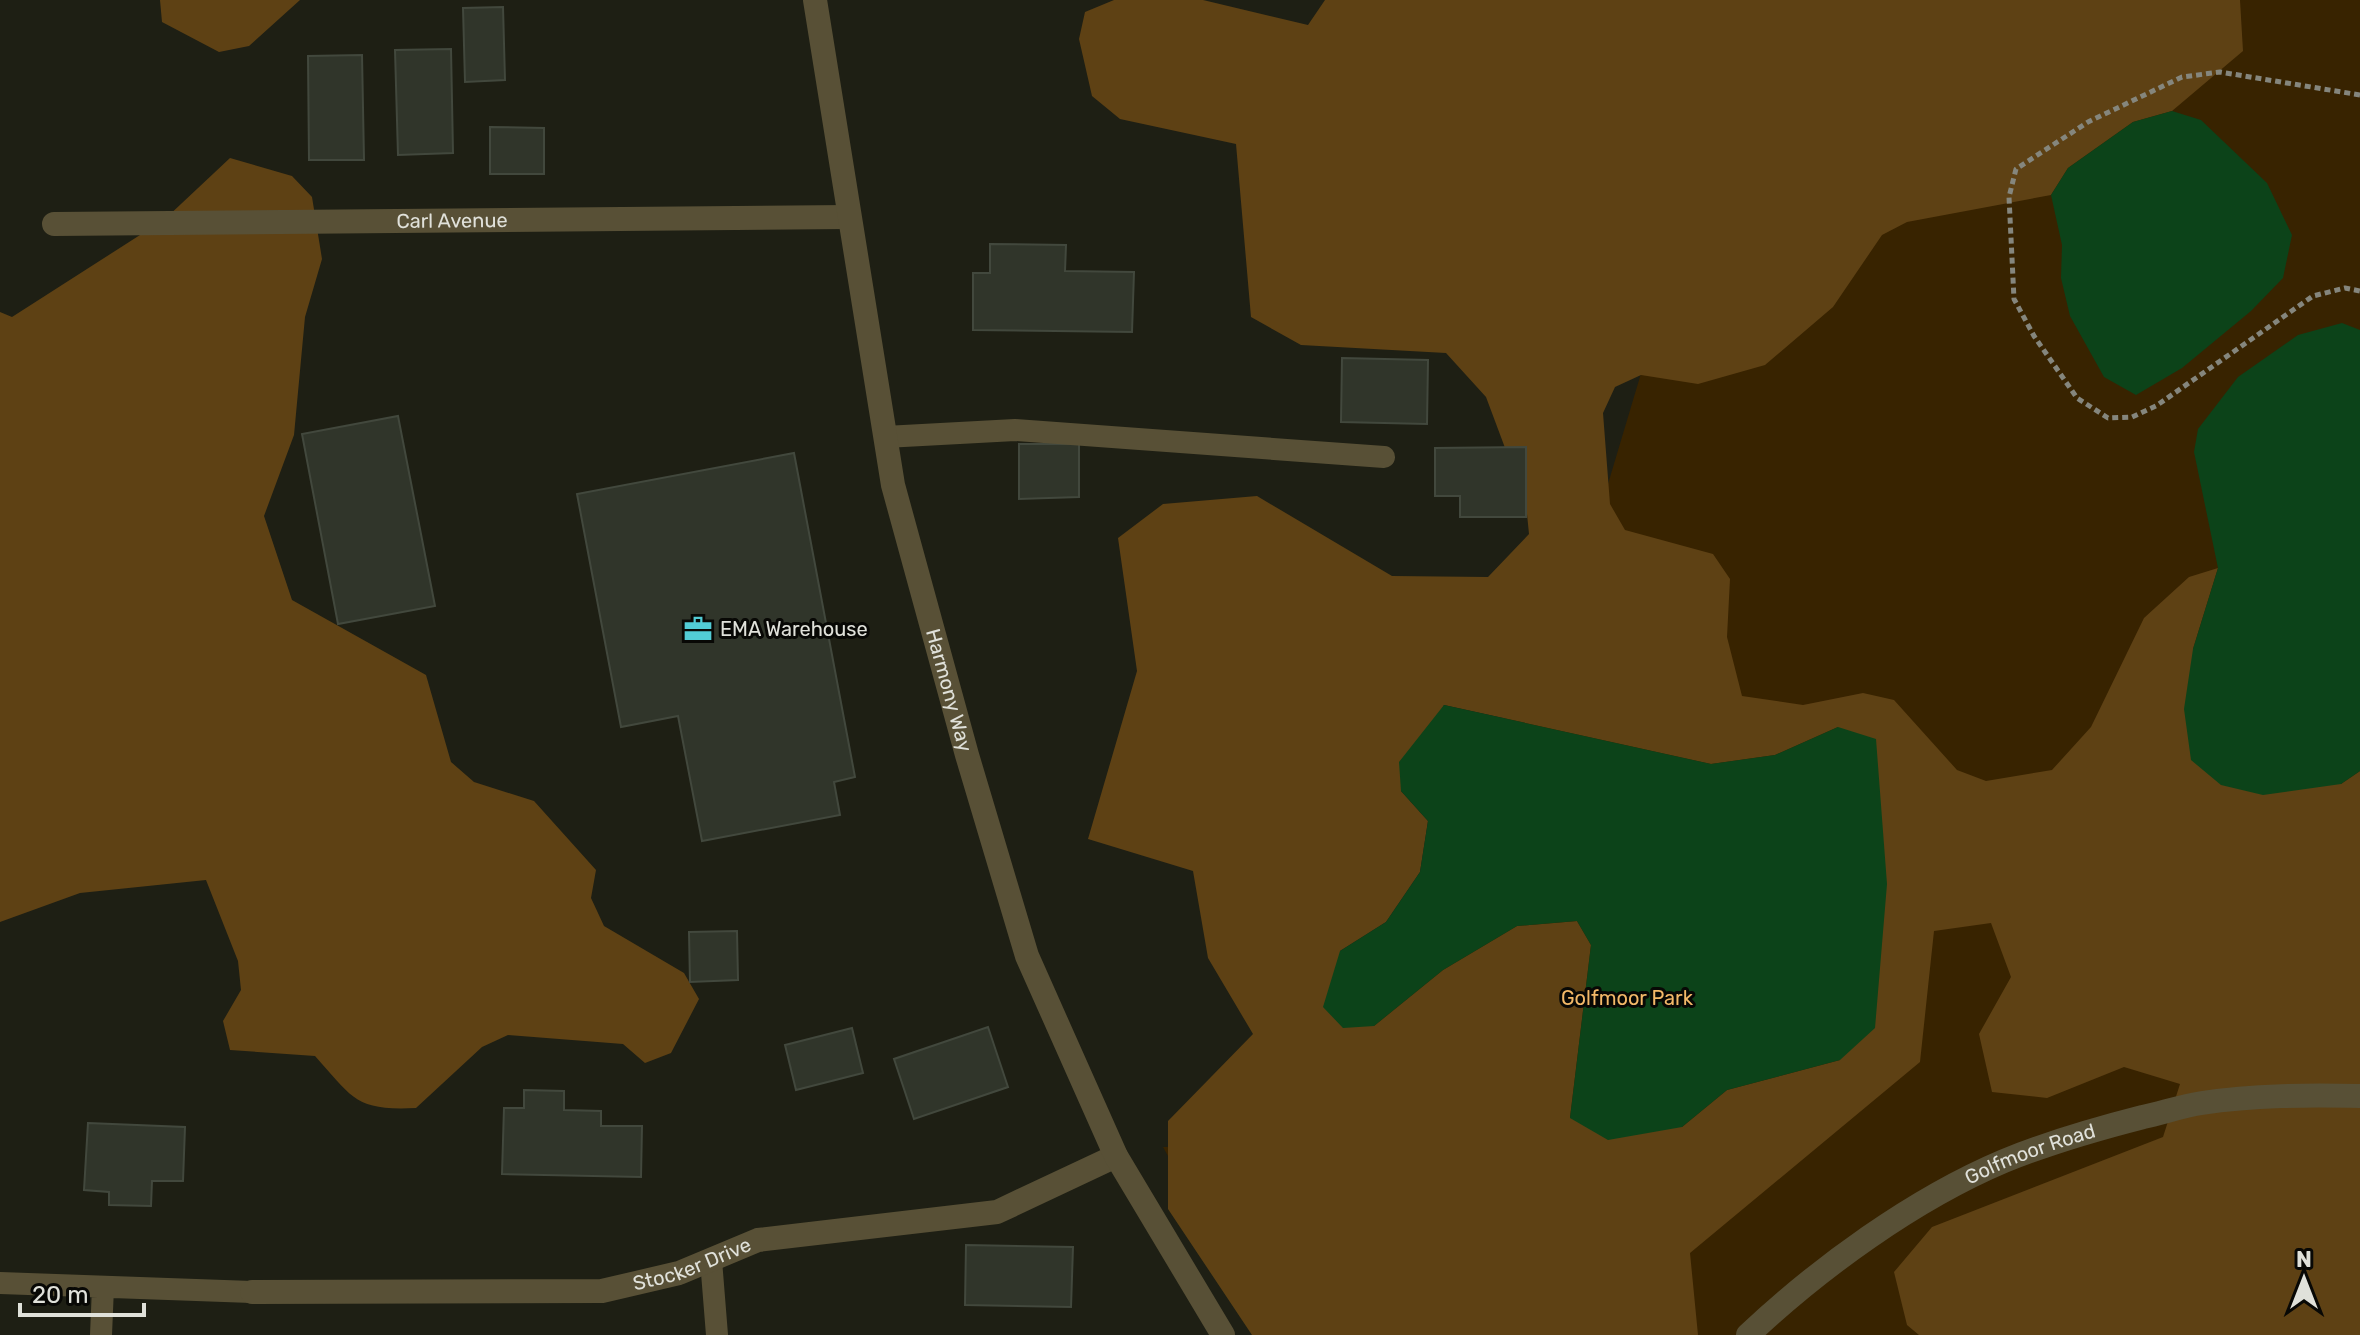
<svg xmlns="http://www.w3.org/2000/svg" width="2360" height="1335" font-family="Rubik,sans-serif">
<rect width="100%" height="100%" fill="#1e1f14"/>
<path fill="#382300" d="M1941,0H2360V1335H1267L1163,1147L1288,1143L1585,561L1665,293Z"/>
<path fill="#5e4114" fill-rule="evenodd" d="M160,0H300L249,46L219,52L162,22Z
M1114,0H1203L1308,25L1325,0H2240L2243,51L2172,111L2133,122L2068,168L2051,195L1907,222L1882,235L1833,307L1765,365L1698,384L1641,375L1615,387L1603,413L1610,504L1625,530L1713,554L1730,579L1727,637L1742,696L1803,705L1863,693L1894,700L1957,770L1986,781L2052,770L2091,727L2144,618L2189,577L2218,568L2193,649L2341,784L2360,771V1335H1919L1907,1325L1894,1272L1932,1227L2163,1137L2180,1084L2124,1067L2047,1098L1992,1092L1979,1034L2011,977L1991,923L1934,931L1920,1062L1690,1253L1698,1335H1252L1168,1209V1121L1253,1034L1208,958L1193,871L1088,839L1137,671L1118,538L1163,504L1257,496L1392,576L1488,577L1529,534L1526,504L1486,397L1446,353L1301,345L1251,317L1236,144L1120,119L1092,96L1079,39L1085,12ZM1444,705L1711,764L1775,755L1838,727L1840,1060L1727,1090L1682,1127L1570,1118L1591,945L1577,921L1517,926L1443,970L1374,1026L1340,951L1386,922L1420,872L1428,821L1401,791Z
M230,158L292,176L312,197L322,259L305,317L294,435L264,516L292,600L426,675L451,762L474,782L534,801L596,870L591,898L604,926L684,973L699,999L671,1053L645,1063L623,1044L508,1035L482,1047L416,1108C355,1111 353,1098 315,1056L230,1050L223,1021L241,990L238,961L206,880L80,893L0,922V312L12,317L165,219Z"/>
<path fill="#0c4319" d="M2172,111L2201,120L2267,183L2292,235L2283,278L2251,311L2182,368L2136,395L2104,377L2070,316L2061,278L2062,245L2051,195L2068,168L2133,122Z
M2342,323L2360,330V771L2341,784L2263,795L2221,785L2191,760L2184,709L2193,649L2218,568L2194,452L2198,429L2238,377L2298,335Z
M1444,705L1711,764L1775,755L1838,727L1876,739L1887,884L1875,1028L1840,1060L1727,1090L1682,1127L1608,1140L1570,1118L1591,945L1577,921L1517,926L1443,970L1374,1026L1343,1028L1323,1007L1340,951L1386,922L1420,872L1428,821L1401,791L1399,762Z"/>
<path fill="#30352a" stroke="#42483d" stroke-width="2" d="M503,7L505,80L465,82L463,8Z
M451,49L453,153L398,155L395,50Z
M362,55L364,160H309L308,56Z
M490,127L544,128V174H490Z
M990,244L1066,245L1065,271L1134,272L1132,332L973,330V273H990Z
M1342,358L1428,360L1427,424L1341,422Z
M398,416L435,606L338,624L302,434Z
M1019,444H1079V497L1019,499Z
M1526,447V517H1460V496H1435V448Z
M794,453L855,777L834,782L840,815L702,841L678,716L621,727L577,494Z
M737,931L738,980L690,982L689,932Z
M988,1027L1008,1087L914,1119L894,1059Z
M852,1028L863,1073L796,1090L785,1045Z
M524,1090L564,1091V1110L601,1111V1126H642L641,1177L502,1174L504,1108H524Z
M88,1123L185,1127L183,1181H152L151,1206L109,1205V1192L84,1190Z
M966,1245L1073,1247L1071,1307L965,1305Z"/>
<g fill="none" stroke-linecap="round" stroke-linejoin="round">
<path stroke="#85867d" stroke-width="5" stroke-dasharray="6 4" stroke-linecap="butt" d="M2360,95L2220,72L2182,77L2088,122L2016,169L2009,197L2014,299L2034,336L2077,398L2108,418L2132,417L2156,406L2313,296L2345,288L2360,291"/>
<path stroke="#585036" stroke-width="22" d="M885,437L1015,430L1384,457
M711,1260L717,1335
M0,1283L252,1292
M101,1335L103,1287"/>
<g stroke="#585036" stroke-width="24">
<path id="s1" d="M54,224L848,217"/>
<path id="s2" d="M252,1292L602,1291L679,1273L758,1240L997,1212L1116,1156"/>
<path id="s3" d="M1748,1335C1819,1268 1914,1199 2004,1161C2048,1143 2096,1129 2143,1117C2162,1113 2182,1106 2202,1103C2254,1095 2308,1095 2360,1096"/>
</g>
<path stroke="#585036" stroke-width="24" id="s4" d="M815,0L893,485L967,755L1027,956L1116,1156L1223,1335"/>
</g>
<defs>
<symbol id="office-bare" viewBox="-9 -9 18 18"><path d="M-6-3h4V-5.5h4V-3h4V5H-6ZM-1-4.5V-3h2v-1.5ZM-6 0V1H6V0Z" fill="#52ccd5" stroke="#080805" stroke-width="2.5" paint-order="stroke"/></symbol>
</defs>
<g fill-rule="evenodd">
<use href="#office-bare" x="678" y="609" width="40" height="40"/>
</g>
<g text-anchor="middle" stroke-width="6" stroke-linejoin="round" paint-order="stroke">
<g font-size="20" fill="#e0e1da" stroke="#080805">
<text dy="7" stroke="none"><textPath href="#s1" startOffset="398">Carl Avenue</textPath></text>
<text dy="7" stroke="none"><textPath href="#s4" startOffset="704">Harmony Way</textPath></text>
<text dy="7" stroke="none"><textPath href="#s3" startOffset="338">Golfmoor Road</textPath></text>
<text dy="7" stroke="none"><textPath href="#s2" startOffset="444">Stocker Drive</textPath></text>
</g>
<g font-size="20" fill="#e0e1da" stroke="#080805" text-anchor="start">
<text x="720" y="636">EMA Warehouse</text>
</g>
<g font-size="20" fill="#f3b968" stroke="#080805">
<text x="1627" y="1005">Golfmoor Park</text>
</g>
</g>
<g transform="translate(2304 1279)" stroke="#080805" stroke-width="6" paint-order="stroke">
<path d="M0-6L14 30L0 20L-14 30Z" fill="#e0e1da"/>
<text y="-12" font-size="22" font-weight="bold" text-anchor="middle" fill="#e0e1da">N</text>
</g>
<path d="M20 1303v12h124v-12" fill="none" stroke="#e0e1da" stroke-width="4"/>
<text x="32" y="1303" font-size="24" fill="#e0e1da" stroke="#080805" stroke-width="6" paint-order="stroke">20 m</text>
</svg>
